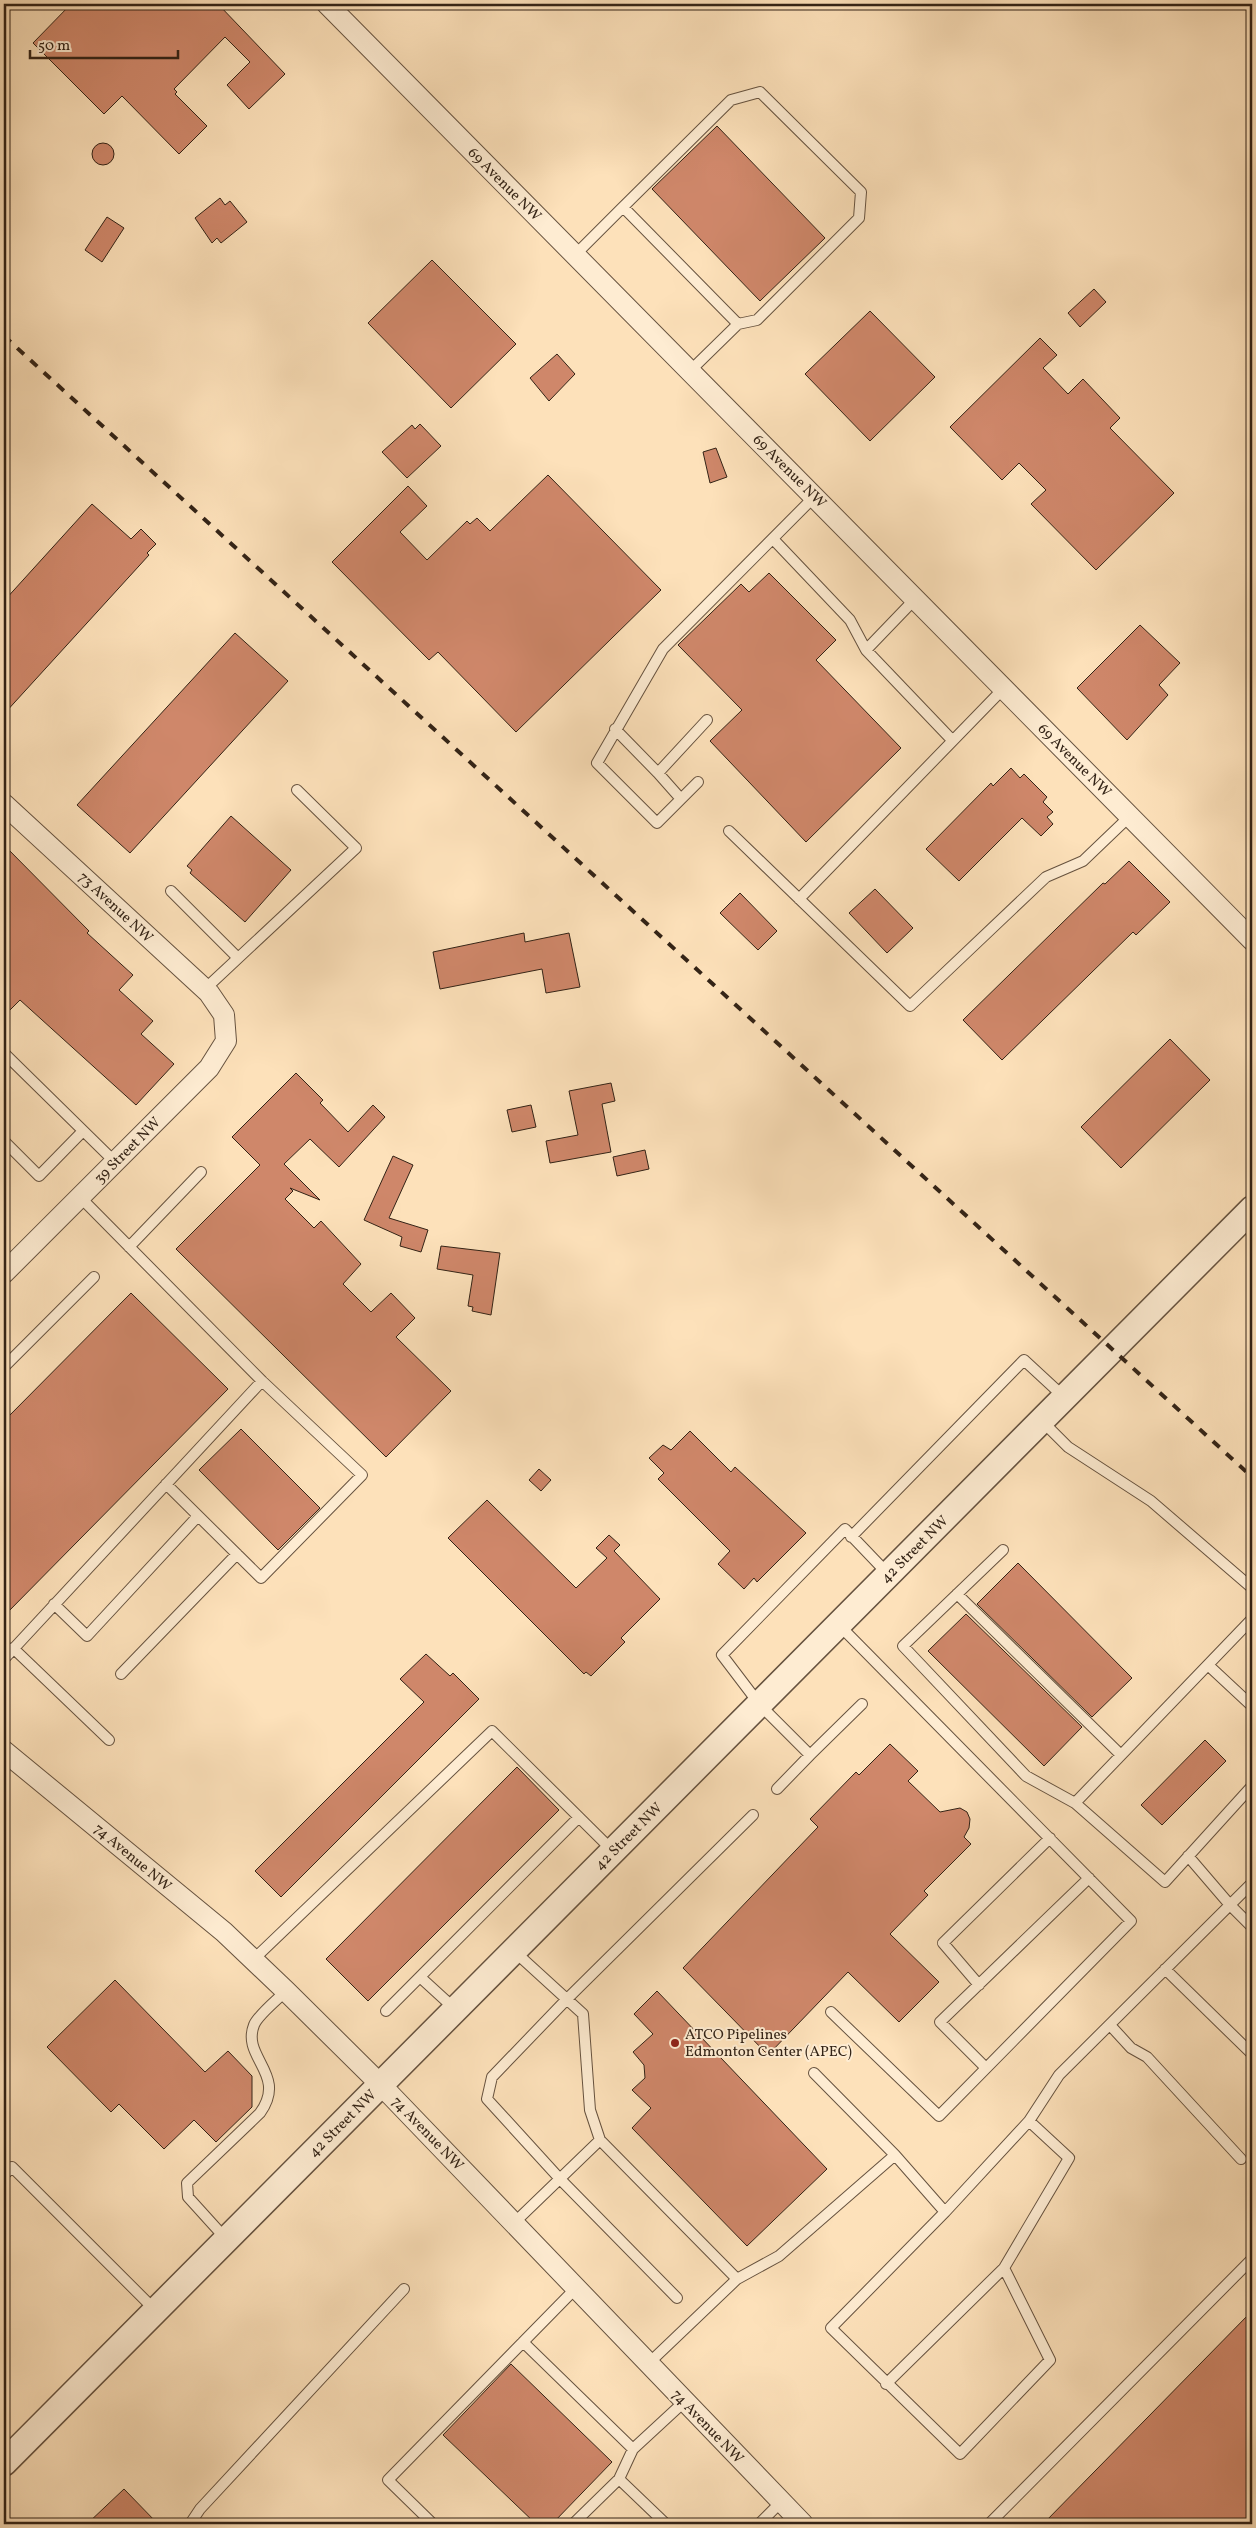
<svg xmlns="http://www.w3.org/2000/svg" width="1256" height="2528" font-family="Vollkorn,serif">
<rect width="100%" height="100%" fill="#fde1ba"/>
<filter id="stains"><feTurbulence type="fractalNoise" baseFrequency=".004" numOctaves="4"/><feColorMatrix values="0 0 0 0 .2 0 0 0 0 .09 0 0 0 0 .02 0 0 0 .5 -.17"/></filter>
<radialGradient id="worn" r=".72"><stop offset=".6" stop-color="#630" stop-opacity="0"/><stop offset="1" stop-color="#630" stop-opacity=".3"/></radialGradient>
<path fill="#cf876a" stroke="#332316" d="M71,4H218L285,74L249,109L227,85L250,62L225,37L174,89L177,92L175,94L207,126L179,154L122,96L104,114L33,43Z
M717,126L825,238L760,301L652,189Z
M92 154a11 11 0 1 1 22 0a11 11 0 1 1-22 0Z
M220,198L225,205L230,201L247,222L221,243L217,238L212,243L195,218Z
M107,217L124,228L102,262L85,250Z
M432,260L516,344L451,408L368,323Z
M1094,289L1106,302L1080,327L1068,313Z
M870,311L935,377L870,441L805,374Z
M1040,338L1057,355L1043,368L1068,394L1083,379L1120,418L1110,428L1174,493L1096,570L1031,504L1046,490L1019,463L1002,480L950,427Z
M557,354L575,374L549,401L530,378Z
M420,424L441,446L407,478L382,452L412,425L415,429Z
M716,448L727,477L710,483L703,452Z
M548,475L661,590L516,732L438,652L429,660L332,562L408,486L427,506L400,532L427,560L467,521L470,524L477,518L490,531Z
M92,504L131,539L141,529L156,544L147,553L149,555L4,714V601Z
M769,573L836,640L816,660L901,748L806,842L710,741L742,710L678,645L741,584L749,592Z
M1140,625L1180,663L1159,685L1168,695L1127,740L1077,688Z
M235,633L288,681L130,853L77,805Z
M1011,768L1020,778L1024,774L1047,797L1043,802L1053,812L1047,817L1053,824L1041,836L1022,818L959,881L926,849L991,783L993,786Z
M231,816L291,870L245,922L190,873L192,870L187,866Z
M4,845L89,931L87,933L133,975L119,990L153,1021L141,1034L174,1064L136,1105L20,1000L4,1016Z
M1129,861L1170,902L1136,935L1133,932L1002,1060L963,1020L1103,883L1105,884Z
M875,889L913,928L887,953L849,913Z
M740,893L777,931L758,950L720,913Z
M524,933L525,942L569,933L580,987L546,993L542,969L440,989L433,952Z
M1170,1039L1210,1080L1121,1168L1081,1127Z
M296,1073L323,1100L320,1103L348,1132L373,1105L385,1117L339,1167L310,1139L284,1164L320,1200L290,1188L293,1191L285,1199L314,1228L321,1221L361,1264L343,1284L371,1312L391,1293L415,1318L396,1337L451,1391L386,1457L176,1249L260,1165L232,1137Z
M611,1083L615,1101L602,1104L611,1152L550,1163L546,1141L578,1135L569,1091Z
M531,1105L536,1127L512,1132L507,1110Z
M645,1150L649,1169L617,1176L613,1157Z
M393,1156L413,1165L389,1218L428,1230L421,1252L400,1246L402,1237L364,1220Z
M441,1246L500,1253L491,1315L472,1311L473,1307L468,1306L473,1275L437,1269Z
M131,1293L228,1389L4,1616V1421Z
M241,1429L320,1508L278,1550L199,1470Z
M690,1431L731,1472L735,1467L806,1533L757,1582L754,1578L744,1589L718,1564L730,1551L658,1479L664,1473L649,1458L663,1445L671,1450Z
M539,1469L551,1480L541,1491L529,1480Z
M487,1500L576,1588L607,1558L596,1548L609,1535L620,1545L614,1551L660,1599L621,1638L625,1642L591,1676L586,1672L584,1674L448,1538Z
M1018,1563L1132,1678L1092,1717L977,1604Z
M966,1614L1082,1727L1044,1766L928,1651Z
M426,1654L450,1676L453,1673L479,1699L281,1897L255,1871L424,1702L400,1679Z
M1205,1740L1226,1761L1162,1825L1141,1805Z
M890,1744L918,1771L908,1781L940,1812L960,1808L967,1812L970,1819L969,1828L964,1837L971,1844L924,1891L928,1895L890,1934L939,1982L899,2022L848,1972L768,2055L683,1968L818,1827L810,1819L856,1772L859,1775Z
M517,1767L559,1810L368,2001L326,1959Z
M115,1980L205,2072L228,2051L252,2076V2107L216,2142L194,2120L164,2149L119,2104L111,2112L47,2047Z
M657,1991L827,2169L747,2246L632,2128L651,2108L632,2090L645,2078L644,2065L633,2052L653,2034L634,2014Z
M1252,2311V2524H1043Z
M511,2364L612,2462L552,2524H536L443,2435Z
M124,2489L158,2524H87Z"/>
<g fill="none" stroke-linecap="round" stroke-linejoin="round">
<defs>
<path id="service" d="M623,207L731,100L760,92L861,192L859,218L757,320L738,324
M575,255L623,207L738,324L691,370
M773,539L850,620L866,650L952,740
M866,650L916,598
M615,729L658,773L707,720
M658,773L681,799
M698,782L657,823L597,763L663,649L815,496
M729,831L910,1006L1046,877L1083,861L1130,816
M171,891L238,958
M799,899L1004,688
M205,989L356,848L297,790
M4,1053L115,1162
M4,1141L39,1176L83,1131
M80,1197L262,1381
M129,1247L201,1172
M4,1367L94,1277
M1042,1421L1068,1447L1151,1501L1252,1588
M851,1537L1024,1360L1064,1397
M1003,1550L903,1646L1026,1776L1075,1803
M957,1594L1121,1755
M54,1604L87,1636L198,1516
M1252,1619L1075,1803L1165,1882L1252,1786
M13,1648L109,1740
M4,1659L262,1381L362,1475L261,1578L166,1484
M1208,1665L1252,1706
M121,1674L237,1554
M810,1755L862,1704
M777,1789L810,1755L760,1705L722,1655L845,1529L888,1574
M1188,1856L1230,1905L1252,1927
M253,1960L492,1731L612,1850
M1165,1969L1252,2054
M420,1977L455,2009
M979,1985L943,1943L1050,1838
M386,2011L578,1818
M831,2012L939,2116L1131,1921L839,1625
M1110,2025L1131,2048L1147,2057L1241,2159
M986,2068L940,2022L1089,1878
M814,2073L895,2155
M1029,2121L1059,2075L1252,1883
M600,2140L737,2279L649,2363
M4,2175L12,2167L155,2310
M945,2212L1029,2121L1069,2158L1004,2268
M514,2223L600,2140L590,2110L583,2014L514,1951
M226,2239L188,2197L187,2183L260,2113C288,2074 241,2058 254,2025C258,2015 278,1999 286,1991
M737,2279L779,2256L895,2155L945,2212L831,2328L960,2454L1050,2360L1004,2268L886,2384
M677,2298L560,2179L487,2099L492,2077L567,1999L753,1815
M523,2342L633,2449
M619,2479L633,2449L685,2401
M190,2524L200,2509L404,2289
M433,2524L388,2480L576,2288
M573,2524L619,2479L666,2524
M759,2524L781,2502
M989,2524L1252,2259"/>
<path id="minor" d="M327,4L1252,940
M4,804L209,993L224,1015L226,1041L209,1068L4,1273
M4,1751L224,1932L286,1991L381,2085L803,2524"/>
<path id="tertiary" d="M4,2463L1252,1209"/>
</defs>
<use href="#service" stroke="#66523f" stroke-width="12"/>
<use href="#minor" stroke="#66523f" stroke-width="22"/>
<use href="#tertiary" stroke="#66523f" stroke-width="28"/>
<use href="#service" stroke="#feecd2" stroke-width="10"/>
<use href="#minor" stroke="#feecd2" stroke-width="20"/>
<use href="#tertiary" stroke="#feecd2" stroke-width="25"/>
<path stroke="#332316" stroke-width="4" stroke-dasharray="9 9" stroke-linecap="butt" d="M4,336L1252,1477"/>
</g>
<circle fill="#8f2418" stroke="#feecd2" stroke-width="2" cx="675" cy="2043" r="5"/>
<g text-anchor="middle" stroke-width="4" stroke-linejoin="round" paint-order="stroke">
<g font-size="15" fill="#332316" stroke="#feecd2">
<text transform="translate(505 184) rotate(45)" y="5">69 Avenue NW</text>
<text transform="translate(790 471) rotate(45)" y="5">69 Avenue NW</text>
<text transform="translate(1075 760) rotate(45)" y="5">69 Avenue NW</text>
<text transform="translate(116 907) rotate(43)" y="5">73 Avenue NW</text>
<text transform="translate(127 1150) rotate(-45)" y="5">39 Street NW</text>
<text transform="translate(914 1549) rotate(-45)" y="5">42 Street NW</text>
<text transform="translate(628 1836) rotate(-45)" y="5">42 Street NW</text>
<text transform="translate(133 1857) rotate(40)" y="5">74 Avenue NW</text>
<text transform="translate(342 2123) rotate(-45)" y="5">42 Street NW</text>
<text transform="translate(428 2133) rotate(46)" y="5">74 Avenue NW</text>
<text transform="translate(708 2426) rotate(46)" y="5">74 Avenue NW</text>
</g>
<g font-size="15" fill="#332316" stroke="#feecd2" text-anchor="start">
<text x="685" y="2039">ATCO Pipelines<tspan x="685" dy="17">Edmonton Center (APEC)</tspan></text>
</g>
</g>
<rect width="1256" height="2528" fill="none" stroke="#fde1ba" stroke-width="20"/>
<rect x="5" y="5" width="1246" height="2518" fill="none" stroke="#332316" stroke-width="2.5"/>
<rect x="10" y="10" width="1236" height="2508" fill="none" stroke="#332316"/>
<path d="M30 50v8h148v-8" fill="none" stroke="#332316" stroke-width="2.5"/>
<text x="38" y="50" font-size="15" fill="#332316" stroke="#feecd2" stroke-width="4" paint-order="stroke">50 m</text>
<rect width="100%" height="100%" filter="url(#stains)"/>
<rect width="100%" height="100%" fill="url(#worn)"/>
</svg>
